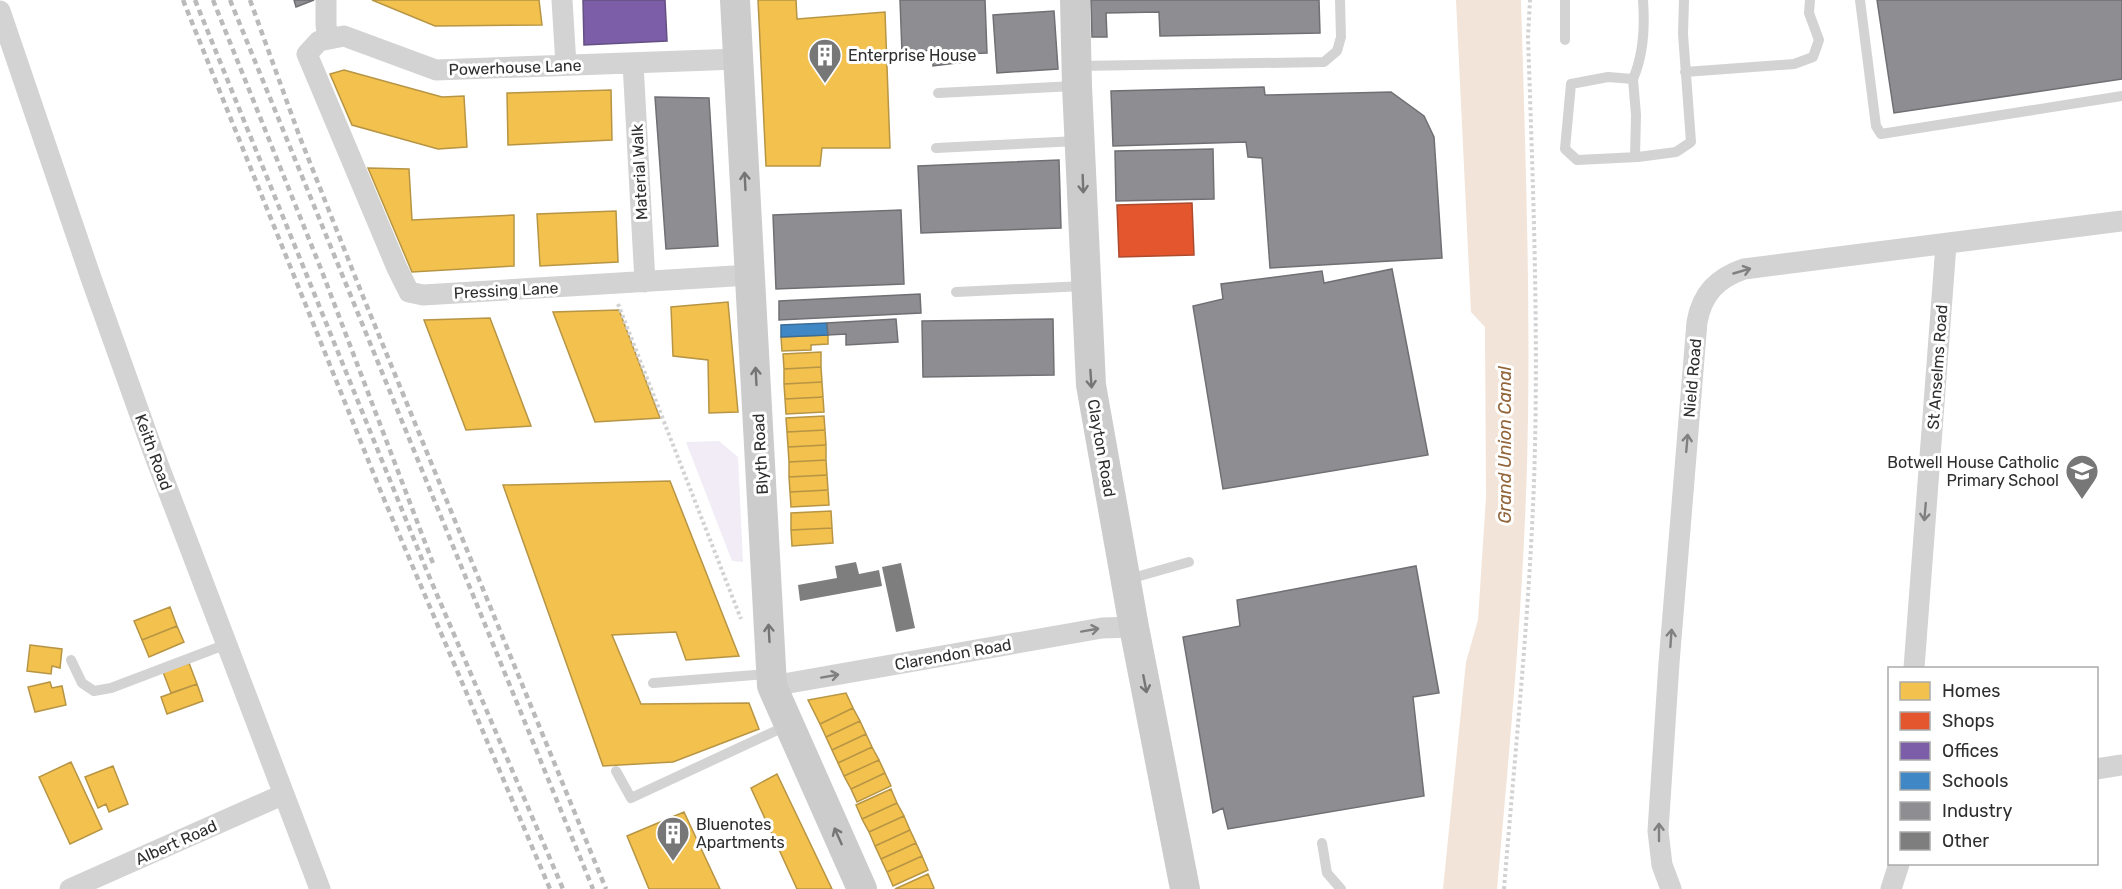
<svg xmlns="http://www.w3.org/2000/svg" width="2122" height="889" font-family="Rubik,sans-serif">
<rect width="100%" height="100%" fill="#fff"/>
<path fill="#f1ecf5" d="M719,441L738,457L743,562L732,561L686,442Z"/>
<path fill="#f2e4d8" d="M1456,0H1521C1525,139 1530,278 1528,418C1526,575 1511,732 1497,889H1443L1466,662L1478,620L1486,497L1485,327L1471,312Z"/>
<path fill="#f2c14e" stroke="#b79544" stroke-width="1.5" d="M372,0H539L542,25L435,26Z
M758,0H796L797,19L885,12L890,148H822L820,166H766Z
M344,70L442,97L464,96L467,147L438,149L352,125L330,74Z
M611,90L612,140L508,145L507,93Z
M368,168L409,169L412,220L514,215V266L412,272Z
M616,211L618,262L540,266L537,214Z
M728,302L738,412L709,413L708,360L673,356L671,307Z
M619,310L660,418L595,422L553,312Z
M490,318L531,426L466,430L424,320Z
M828,335V344L811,345V350L782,351L781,337Z
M821,352V367L784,369L783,354Z
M821,367L822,382L784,384V369Z
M822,382L823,397L785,399L784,384Z
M823,397L824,412L786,414L785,399Z
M824,416L825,430L787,432L786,418Z
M825,430L826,445L788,447L787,432Z
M826,445V460L789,462L788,447Z
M826,460L827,475L789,477V462Z
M827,475L828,490L790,492L789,477Z
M670,481L739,656L686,660L676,632L612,635L641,704L749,703L759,729L673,762L603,766L503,485Z
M828,490L829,505L791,507L790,492Z
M831,511L832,528L791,530V513Z
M832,528L833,543L792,546L791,530Z
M170,607L177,626L142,640L134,621Z
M177,626L184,642L149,657L142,640Z
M30,645L62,649L60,668L52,666L51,674L27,671Z
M189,663L197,684L171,693L163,672Z
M50,682L52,688L62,686L66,705L35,712L28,687Z
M197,684L203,701L167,714L161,697Z
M846,693L853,708L820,724L808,700Z
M853,708L860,721L826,737L820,724Z
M860,721L866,734L832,750L826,737Z
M866,734L872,747L838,763L832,750Z
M872,747L879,760L844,776L838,763Z
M879,760L885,773L851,789L844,776Z
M71,762L102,829L70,844L39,777Z
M113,766L128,804L109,812L106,804L98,808L85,777Z
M885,773L891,786L857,802L851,789Z
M777,774L832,889H797L751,788Z
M891,789L897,803L862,819L856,805Z
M897,803L904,816L869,832L862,819Z
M684,812L720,889H649L627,836Z
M904,816L910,830L875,846L869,832Z
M910,830L916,843L881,859L875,846Z
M916,843L922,856L887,872L881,859Z
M922,856L928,870L893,886L887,872Z
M928,874L934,888L931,889H895Z"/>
<path fill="#e4572e" stroke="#ad4b2e" stroke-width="1.5" d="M1192,203L1194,255L1119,257L1117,205Z"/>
<path fill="#7b5ea7" stroke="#645083" stroke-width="1.5" d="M583,0H665L667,41L584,45Z"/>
<path fill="#3f88c5" stroke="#3a6d98" stroke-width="1.5" d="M827,323L828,335L781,337V325Z"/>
<path fill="#8d8d92" stroke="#707074" stroke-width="1.5" d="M294,0H314L296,7Z
M900,0H985L987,53L963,54L964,62L933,66V50L902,53Z
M1091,0H1319L1320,33L1160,36L1159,12L1106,13L1107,37H1092Z
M1877,0H2122V79L1894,113Z
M1054,11L1058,69L997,73L993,15Z
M1264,87L1265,95L1391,92L1424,116L1434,137L1442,258L1270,268L1262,158L1248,157L1246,142L1113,146L1111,91Z
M655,97L709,98L718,246L666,249Z
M1213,149L1214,199L1116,201L1115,151Z
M1059,160L1061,228L921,233L918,166Z
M901,210L904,284L776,289L773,215Z
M1392,269L1428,455L1223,489L1193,306L1223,299L1221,284L1322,271L1324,283Z
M920,294L921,313L779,320V301Z
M896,319L898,342L846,345V334L828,335L827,323Z
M1053,319L1054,375L923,377L922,321Z
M1416,566L1439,693L1413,697L1424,796L1228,829L1223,808L1213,813L1183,637L1240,626L1237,600Z"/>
<path fill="#7e7e7e" d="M856,562L859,574L879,570L882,586L800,601L798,585L837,578L835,566Z
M901,563L915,628L896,632L882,567Z"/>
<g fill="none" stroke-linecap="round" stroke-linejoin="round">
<path stroke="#d2d2d2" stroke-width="4" stroke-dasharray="3 3" stroke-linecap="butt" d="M618,304L741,619
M1504,889C1515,753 1529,618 1534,482C1539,334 1533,185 1528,37L1530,0"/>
<path stroke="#d3d3d3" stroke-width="10" d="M1565,0V40
M1860,0L1876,126L1881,134L2122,96
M1078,66L1324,62L1337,51L1341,37L1340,0
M1685,72L1794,64L1813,57L1819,40L1809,13L1810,0
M1633,79C1644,54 1645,27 1643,0
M938,93L1074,86
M936,148L1078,141
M1635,157L1636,115L1633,79L1608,77L1571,84L1565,149L1577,160L1638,157L1676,152L1691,142L1683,34L1684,0
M956,292L1084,286
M1129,579L1189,562
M71,660L82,683L94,691L111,688L227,644
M653,683L768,674
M616,771L631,798L786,726
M1322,843L1327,873L1341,889"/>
<path stroke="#d3d3d3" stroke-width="21" d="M326,0V25L328,39
M562,0L566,65
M0,11L91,278L153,451L320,889
M738,59L436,70L344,36L319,41L307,54L397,268L409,292L423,295L750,275
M633,63L645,282
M1914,668L1946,245
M772,686L1102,628L1134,627
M2096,769L2122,765
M70,889L282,795
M1671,889L1662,865L1658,831L1669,663L1697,322C1702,294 1717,278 1744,269L2122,221
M1891,889L1899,864"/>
<path stroke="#ccc" stroke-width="30" d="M735,0L772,686L862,889
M1075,0L1077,86L1091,385L1134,627L1185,889"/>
<path stroke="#bababa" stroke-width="4.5" stroke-dasharray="6 4.5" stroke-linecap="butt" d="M183,0L381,492L550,889
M195,0L426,569L563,889
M213,0L321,269L434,566
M230,0L593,889
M250,0L299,135L362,294L606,889"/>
</g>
<defs><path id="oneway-shaft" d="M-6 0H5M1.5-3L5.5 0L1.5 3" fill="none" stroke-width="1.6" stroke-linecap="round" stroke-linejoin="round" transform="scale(1.5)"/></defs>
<g stroke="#757575">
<use href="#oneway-shaft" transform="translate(745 181) rotate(-93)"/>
<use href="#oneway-shaft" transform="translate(1083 184) rotate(88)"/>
<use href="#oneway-shaft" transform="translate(756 376) rotate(-93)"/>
<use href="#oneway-shaft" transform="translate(1091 379) rotate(86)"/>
<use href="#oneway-shaft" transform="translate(769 633) rotate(-93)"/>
<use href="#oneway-shaft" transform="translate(1145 684) rotate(79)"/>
<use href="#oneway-shaft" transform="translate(838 836) rotate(-114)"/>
</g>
<g stroke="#808080">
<use href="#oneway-shaft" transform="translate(1742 271) rotate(-16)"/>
<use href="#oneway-shaft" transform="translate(1687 443) rotate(-85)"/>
<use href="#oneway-shaft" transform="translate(1925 512) rotate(95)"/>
<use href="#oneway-shaft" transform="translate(1090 630) rotate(-10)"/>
<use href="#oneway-shaft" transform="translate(1671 638) rotate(-86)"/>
<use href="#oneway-shaft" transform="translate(830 676) rotate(-10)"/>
<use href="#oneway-shaft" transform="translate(1659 832) rotate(-90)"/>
</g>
<defs>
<symbol id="building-pin" viewBox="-11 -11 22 30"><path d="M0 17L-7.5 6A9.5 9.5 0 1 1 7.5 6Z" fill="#777" stroke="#fff"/><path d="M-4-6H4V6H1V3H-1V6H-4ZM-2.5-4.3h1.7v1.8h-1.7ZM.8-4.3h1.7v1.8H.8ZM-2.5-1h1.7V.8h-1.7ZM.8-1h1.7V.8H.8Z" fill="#fff"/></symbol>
<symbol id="school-pin" viewBox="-11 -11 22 30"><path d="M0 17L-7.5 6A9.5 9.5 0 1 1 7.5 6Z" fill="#777" stroke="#fff"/><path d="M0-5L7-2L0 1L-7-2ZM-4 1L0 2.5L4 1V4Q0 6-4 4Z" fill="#fff"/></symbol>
</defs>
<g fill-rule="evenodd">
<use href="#building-pin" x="806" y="36" width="38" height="52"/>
<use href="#school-pin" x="2063" y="452" width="38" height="52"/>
<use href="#building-pin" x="654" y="814" width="38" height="52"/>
</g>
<g text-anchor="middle" stroke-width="6" stroke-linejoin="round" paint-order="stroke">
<g font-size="16" fill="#2e2e2e" stroke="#fff" text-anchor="start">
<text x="848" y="61">Enterprise House</text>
<text x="2059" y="468" text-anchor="end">Botwell House Catholic<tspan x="2059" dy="18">Primary School</tspan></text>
<text x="696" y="830">Bluenotes<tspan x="696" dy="18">Apartments</tspan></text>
</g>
<g font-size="16" fill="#2e2e2e" stroke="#fff">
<text transform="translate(515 67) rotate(-2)" y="6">Powerhouse Lane</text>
<text transform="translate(639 172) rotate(-93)" y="6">Material Walk</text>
<text transform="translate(506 290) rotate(-3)" y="6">Pressing Lane</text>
<text transform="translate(1937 367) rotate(-86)" y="6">St Anselms Road</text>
<text transform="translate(1692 378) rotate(-85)" y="6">Nield Road</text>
<text transform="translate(1102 448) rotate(80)" y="6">Clayton Road</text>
<text transform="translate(154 452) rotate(70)" y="6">Keith Road</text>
<text transform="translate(760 454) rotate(-93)" y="6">Blyth Road</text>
<text transform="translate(953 654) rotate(-10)" y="6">Clarendon Road</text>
<text transform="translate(176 842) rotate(-24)" y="6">Albert Road</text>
</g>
<g font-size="18" font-style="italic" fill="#92653b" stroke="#fff">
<text transform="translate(1505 445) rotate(-90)" y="6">Grand Union Canal</text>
</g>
</g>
<rect x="1888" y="667" width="210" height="198" fill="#ffffff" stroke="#ababab" stroke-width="1.5"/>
<rect x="1900" y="682" width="30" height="18" fill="#f2c14e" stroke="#ababab" stroke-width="1.5"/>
<text x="1942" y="697" font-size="18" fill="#2e2e2e">Homes</text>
<rect x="1900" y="712" width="30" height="18" fill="#e4572e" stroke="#ababab" stroke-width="1.5"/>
<text x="1942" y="727" font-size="18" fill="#2e2e2e">Shops</text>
<rect x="1900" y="742" width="30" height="18" fill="#7b5ea7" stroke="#ababab" stroke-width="1.5"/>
<text x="1942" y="757" font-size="18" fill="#2e2e2e">Offices</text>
<rect x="1900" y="772" width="30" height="18" fill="#3f88c5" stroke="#ababab" stroke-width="1.5"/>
<text x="1942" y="787" font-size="18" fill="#2e2e2e">Schools</text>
<rect x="1900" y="802" width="30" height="18" fill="#8d8d92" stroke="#ababab" stroke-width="1.5"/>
<text x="1942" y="817" font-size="18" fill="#2e2e2e">Industry</text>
<rect x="1900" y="832" width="30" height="18" fill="#7e7e7e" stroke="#ababab" stroke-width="1.5"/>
<text x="1942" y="847" font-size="18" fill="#2e2e2e">Other</text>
</svg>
